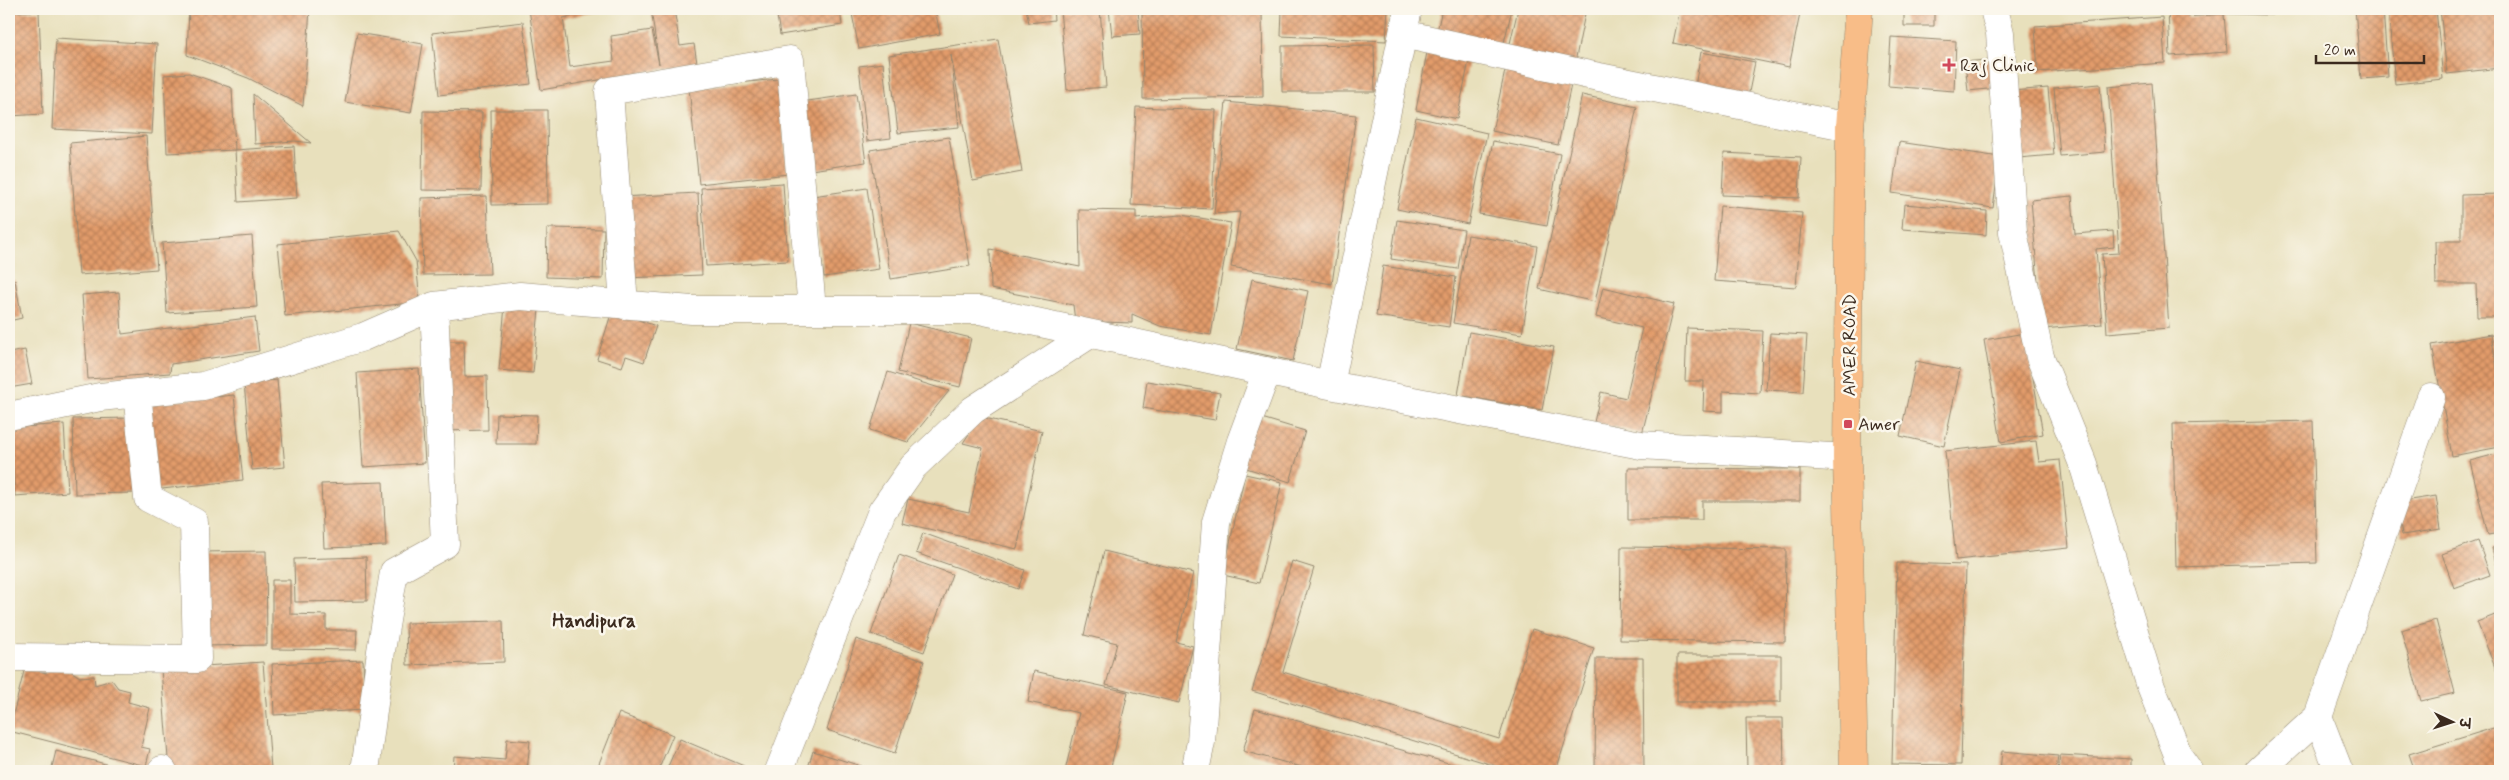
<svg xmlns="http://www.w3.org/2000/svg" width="2509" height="780" font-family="Mynerve,'Playpen Sans Deva',sans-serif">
<defs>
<pattern id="building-cross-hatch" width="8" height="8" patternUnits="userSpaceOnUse" patternTransform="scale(1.25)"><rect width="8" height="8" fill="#e29b6b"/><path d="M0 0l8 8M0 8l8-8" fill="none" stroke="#b87f57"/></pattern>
</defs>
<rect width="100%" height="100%" fill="#fbf7ec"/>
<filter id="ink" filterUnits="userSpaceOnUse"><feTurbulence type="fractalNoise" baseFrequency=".02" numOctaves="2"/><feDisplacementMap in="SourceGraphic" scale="10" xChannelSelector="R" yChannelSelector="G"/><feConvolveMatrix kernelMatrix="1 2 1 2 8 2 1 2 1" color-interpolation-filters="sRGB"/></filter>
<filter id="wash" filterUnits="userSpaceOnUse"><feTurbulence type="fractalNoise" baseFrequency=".0096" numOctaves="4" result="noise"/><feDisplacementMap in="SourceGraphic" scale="20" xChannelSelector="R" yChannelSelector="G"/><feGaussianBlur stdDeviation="1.12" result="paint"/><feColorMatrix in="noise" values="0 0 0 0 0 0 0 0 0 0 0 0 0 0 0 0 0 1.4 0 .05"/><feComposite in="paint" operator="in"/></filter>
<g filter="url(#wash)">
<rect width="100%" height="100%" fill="#e8e0bc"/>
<g id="blocks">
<path fill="url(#building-cross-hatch)" d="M189,9H310L303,106L248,78L187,55Z
M529,9H616L563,18L570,67L614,61L611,36L652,30L659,64L651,9H674L680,46L694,44L697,63L541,90Z
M776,9H840L842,25L780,35Z
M851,9H935L940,34L859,49Z
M1026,9H1053L1054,20L1029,23Z
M1060,9H1100L1106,87L1067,90Z
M1109,9H1138L1140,34L1112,36Z
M1142,9H1262L1263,97L1143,99Z
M1282,9H1388L1386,41L1281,36Z
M1442,9H1512L1502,51L1436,36Z
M1518,9H1586L1574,67L1508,52Z
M1680,9H1801L1789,67L1673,43Z
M1904,9H1934V26H1904Z
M2168,9H2187V17L2224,14L2227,52L2170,56Z
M2195,9H2272V15L2195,13Z
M2355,9H2383L2388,77L2361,79Z
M2388,9H2436L2443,79L2395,84Z
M2440,9H2500V68L2447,74Z
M39,11L43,114L9,116V12Z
M2162,17L2165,63L2038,72L2035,26Z
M523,22L531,84L439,95L432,33Z
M357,33L423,44L411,113L345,102Z
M1891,37L1956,41L1954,91L1888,86Z
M56,38L157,44L152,134L52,129Z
M998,39L1022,172L973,181L951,55L959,127L898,133L889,55Z
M1374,45L1375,92H1282V46Z
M1428,47L1470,56L1457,119L1416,110Z
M1701,52L1755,62L1747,102L1694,92Z
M1995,59L1998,88L1968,91L1965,62Z
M883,63L891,138L867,141L859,66Z
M1506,66L1572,80L1558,145L1492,131Z
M189,73L232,88L235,150L167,153L164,75Z
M778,79L788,174L699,184L689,88Z
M2152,83L2169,328L2107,333L2102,254L2119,253L2108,87Z
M2100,84L2105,152L2060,156L2054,88Z
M2048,88L2054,155L2018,158L2012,91Z
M253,94L311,143L295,141L255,144Z
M856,94L866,162L811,170L801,102Z
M1582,95L1637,107L1595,302L1539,289Z
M1226,102L1356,115L1332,284L1231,267L1240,212L1214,214Z
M1136,107L1216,110L1212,209L1131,205Z
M491,110H547L548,204L492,205Z
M423,111L482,112L481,191L422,190Z
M1416,117L1487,133L1468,224L1397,209Z
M146,136L157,269L79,275L70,143Z
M949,137L970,266L891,279L870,150Z
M1493,141L1560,154L1547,226L1479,214Z
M1899,142L2000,157L1993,208L1892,193Z
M294,146L297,198L238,202L235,150Z
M1724,153L1801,157L1799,198L1722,195Z
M783,183L788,261L706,266L701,188Z
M867,188L879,269L824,277L813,196Z
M698,193L702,275L624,278L620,197Z
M2500,194V317H2477L2476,284H2436L2435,241H2461V195Z
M487,196L490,274L423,275L421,198Z
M2072,196L2075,234L2113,231L2114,247L2096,249L2102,324L2042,329L2031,200Z
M1904,204L1987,211L1986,235L1902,229Z
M1720,206L1802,213L1796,287L1714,281Z
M1079,210L1136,211V219L1181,215L1231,223L1211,335L1160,326L1132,314V323L1075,321L1073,305L991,289L990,249L1080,267Z
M1397,220L1464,230L1458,269L1391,259Z
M547,228L604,229L603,279L546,277Z
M399,231L416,261L420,302L285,316L278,244Z
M1468,235L1537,246L1522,334L1453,323Z
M252,236L257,307L167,313L162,243Z
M1383,266L1456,277L1449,327L1376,316Z
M1252,279L1308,291L1293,361L1237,349Z
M15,280L22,318L9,321V281Z
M1603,287L1674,304L1642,434L1594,422L1601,392L1626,398L1642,328L1596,317Z
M119,292L122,334L255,317L259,351L171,364L170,373L88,379L82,295Z
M505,306L539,309L533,373L499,370Z
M612,311L656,326L644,362L626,356L622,367L597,359Z
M909,323L971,338L960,387L898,372Z
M1687,328L1763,331L1760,393L1723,391V412L1703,411L1704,381H1685Z
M1469,332L1554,347L1542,410L1458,395Z
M1770,333L1807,335L1803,392L1766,390Z
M2025,333L2043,434L2001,442L1984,340Z
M2491,334L2500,385V447L2452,456L2432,345Z
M441,341H464L465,377L487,376L488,430L444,431Z
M25,350L32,384L9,388V353Z
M1916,361L1960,370L1944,446L1900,436Z
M419,369L425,463L363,467L357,373Z
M888,372L949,391L908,442L870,430Z
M277,380L285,467L252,470L244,383Z
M1147,381L1220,393L1215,420L1143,408Z
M234,395L243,480L153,490L145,404Z
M497,414L537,415L536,444H496Z
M1255,416L1305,431L1290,482L1240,466Z
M980,417L1042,431L1017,549L902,523L908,499L969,512L983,448L963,443Z
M134,418L136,493L75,494L73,419Z
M2313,421L2317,563L2176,567L2173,424Z
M64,424L68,492L15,496L10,428Z
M2036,441L2039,462L2060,460L2069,548L1956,560L1945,451Z
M2500,453V533L2488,535L2470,461Z
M1628,468L1800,469V501H1702V520H1628Z
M1245,474L1282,482L1259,583L1223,575Z
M383,482L386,546L324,548L321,484Z
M2436,496L2441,529L2402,535L2397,502Z
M923,533L1025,570L1018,589L916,553Z
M2478,541L2490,575L2454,588L2442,554Z
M2500,546V578L2492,548Z
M1621,547L1786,549L1785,642L1620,640Z
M266,551L267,645L202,646L201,552Z
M1104,551L1193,573L1176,642L1193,646L1179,703L1106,685L1117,643L1084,635Z
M899,555L952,574L924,652L871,634Z
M366,557L367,601L295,602L294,559Z
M1292,561L1314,568L1283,672L1499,739L1532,629L1594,648L1556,771H1512L1252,691Z
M1897,563L1966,565L1961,765L1892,764Z
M272,580H290V614L326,615V630H357L356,650L272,649Z
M2500,613V680L2477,622Z
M2436,620L2455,693L2421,701L2401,630Z
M503,621L504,662L407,665L406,623Z
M856,639L924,661L895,753L827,730Z
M1677,655H1781V702H1677Z
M1596,658H1643L1644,771H1595Z
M363,660L365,710L274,715L272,664Z
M263,662L271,769L169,771L161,669Z
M48,666L72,672L80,677L94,676L95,685L112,680L118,688L130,691L128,702L150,708L141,747L150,749L146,766L9,731L25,667L46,673Z
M1034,671L1128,692L1110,771H1065L1079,713L1028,702Z
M1255,709L1477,771H1316L1243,751Z
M619,713L673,735L658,771H596Z
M1746,718H1783L1784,771H1747Z
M2500,726V771H2415L2409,754Z
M507,739L530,741L527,771H453L454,756L505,760Z
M680,739L744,766L741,771H666Z
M56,751L113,766L112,771H51Z
M813,751L861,766L860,771H807Z
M2002,751L2058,756L2056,771H2000Z
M2060,755L2131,759V771H2058Z"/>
</g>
</g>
<g filter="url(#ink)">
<use href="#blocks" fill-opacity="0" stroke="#92856d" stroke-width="1"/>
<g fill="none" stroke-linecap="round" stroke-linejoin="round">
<defs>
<path id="minor" d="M1994,9L2000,33L2013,232L2040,357L2083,464L2151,687L2179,757L2189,771
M1403,34L1589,75L1850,127
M624,305L609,91L790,60L812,309
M1330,385L1408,9
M9,416L100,397L203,386L363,337L434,306L520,296L692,310H980L1330,385L1641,445L1847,458
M9,657L197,659L194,522L148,498L137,393
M2318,717L2339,771
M162,770L163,771
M365,771L381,651L394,572L445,544L434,306
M779,771L882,511L913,467L973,410L1090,334
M1195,771L1201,742L1216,522L1241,441L1267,371
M2259,771L2318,717L2431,397"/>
<path id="major" d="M1854,771L1847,458L1850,127L1859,9"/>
</defs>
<use href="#minor" stroke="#92856d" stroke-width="29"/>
<use href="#major" stroke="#92856d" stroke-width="29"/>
<use href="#minor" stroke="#fff" stroke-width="28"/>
<use href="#major" stroke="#f8bd88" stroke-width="28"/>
</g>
</g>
<g fill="#d1495b" stroke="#fbf7ec" stroke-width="2">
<path d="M1946.5 57.5h5v5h5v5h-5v5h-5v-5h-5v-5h5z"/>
<rect x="1843" y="419" width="10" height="10" rx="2.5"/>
</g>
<g text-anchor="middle" stroke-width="5" stroke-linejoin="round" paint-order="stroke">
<g font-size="18" fill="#3b2a1e" stroke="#fbf7ec" text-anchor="start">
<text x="1960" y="71">Raj Clinic</text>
<text x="1858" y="430">Amer</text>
</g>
<g font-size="18" fill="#3b2a1e" stroke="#fbf7ec">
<text transform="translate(1849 345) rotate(-90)" y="6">AMER ROAD</text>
</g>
<g font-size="19" font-weight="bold" fill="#3b2a1e" stroke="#fbf7ec">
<text x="594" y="627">Handipura</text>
</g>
</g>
<rect width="2509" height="780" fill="none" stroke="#fbf7ec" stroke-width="30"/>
<g transform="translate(2452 722) rotate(94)" stroke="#fbf7ec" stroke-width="4" paint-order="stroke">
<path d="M0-4L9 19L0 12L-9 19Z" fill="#3b2a1e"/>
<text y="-8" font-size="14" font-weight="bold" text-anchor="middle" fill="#3b2a1e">उ</text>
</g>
<path d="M2316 55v8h108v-8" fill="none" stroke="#3b2a1e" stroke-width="2.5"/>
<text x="2324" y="55" font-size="15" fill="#3b2a1e" stroke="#fbf7ec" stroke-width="4" paint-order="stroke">20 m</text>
</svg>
